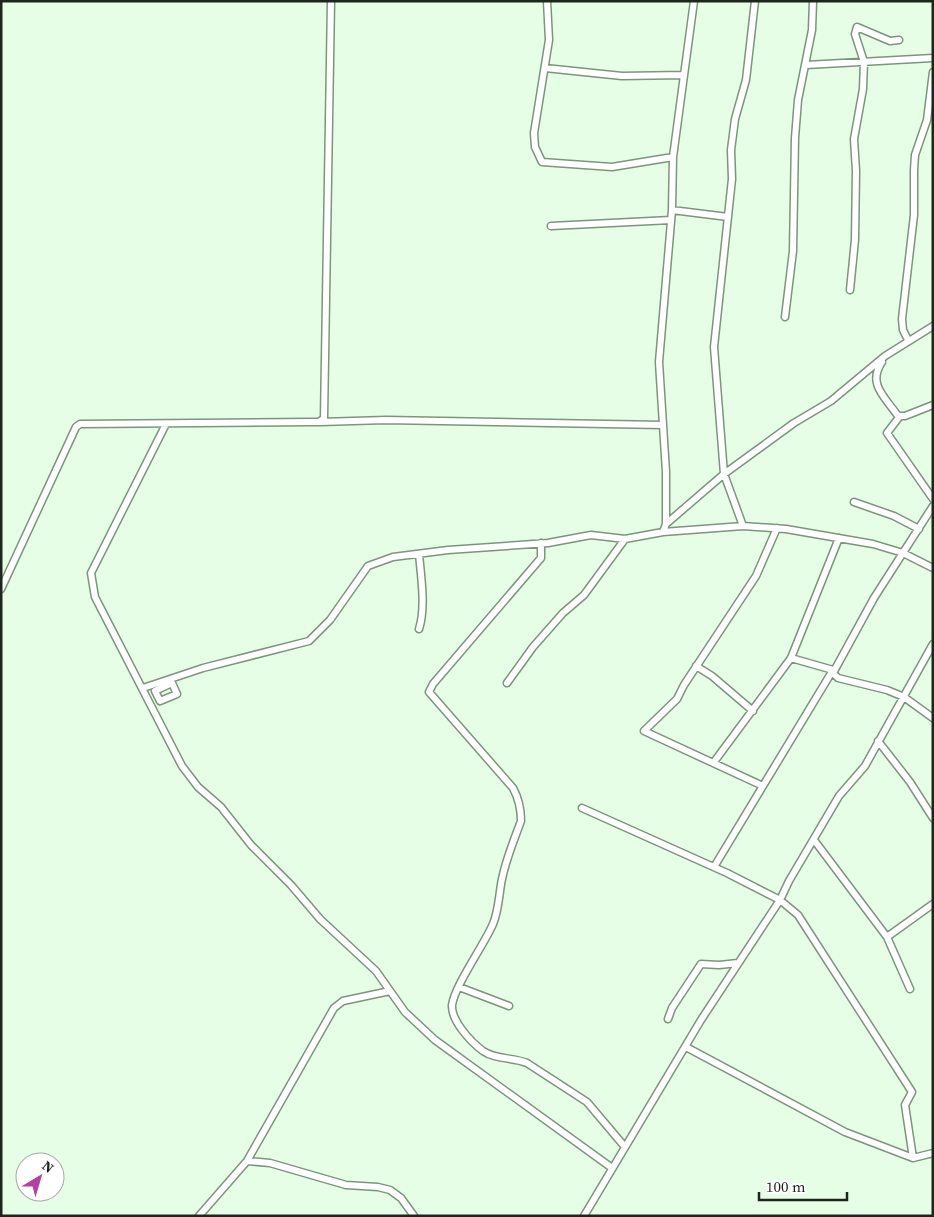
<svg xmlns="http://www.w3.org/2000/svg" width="934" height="1217" font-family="'Source Serif 4',serif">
<rect width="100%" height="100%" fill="#e6fee5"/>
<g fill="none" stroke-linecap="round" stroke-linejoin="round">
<defs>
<path id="minor" d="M547,1L549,40L534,133L535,147L542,162L612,167L673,157
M806,65L933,58
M545,68L622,76L683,75
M672,210L728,217
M551,226L671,220
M850,290L855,240L856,171L854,139L863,89L864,62L855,34L857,27L890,41L899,40
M785,317L793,251L795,138L798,100L812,30L813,1
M908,340L903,330L902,319L914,215V170L915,155L927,120L933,72
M882,362C867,384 885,397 898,416H905L933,405
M900,416L887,433L933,499
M320,422L386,420L663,425
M166,424L91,573L95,597L182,766L198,787L221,807L251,845L291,885L320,919L376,971L405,1012L435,1040L612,1168
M854,502L894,516L919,529
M933,506L874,598L833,673L838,678L887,690L904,697L933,718
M666,524L724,474L794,423L831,401L885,356L933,326
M743,526L724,474L714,347L732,179L731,150L735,119L746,80L755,1
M663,532L666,524V472L659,362L672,210L673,157L694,1
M541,543V558L433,684L429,692L513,788C519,799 521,808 521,821C514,840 506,859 502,879C499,893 499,910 493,924C484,945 455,985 452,1005C451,1021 471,1042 483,1051C496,1060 513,1057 527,1063L587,1102L625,1147
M419,554C421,576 426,608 419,629
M1,589L76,427L80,424L312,422H319L324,418L331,1
M696,666L712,676L753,711
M172,683L177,694L160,701L155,691Z
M507,683L533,647L563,613L584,595L625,539
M143,688L203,668L309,641L330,620L368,566L393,557L448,550L548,543L591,535L625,539L663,532L743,526L786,529L873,544L903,553L933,568
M878,741L910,782L933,818
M714,762L791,658L839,538
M763,786L644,731L677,699L684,685L756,576L777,528
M582,808L727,873L780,900L798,915L912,1092L905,1105L913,1158
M814,840L887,937L910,989
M714,867L833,670L791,658
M887,937L933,904
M459,987L509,1006
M668,1019L672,1008L701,964L719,965L738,963
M686,1047L845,1132L913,1158L933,1153
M247,1161L270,1163L346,1185L378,1187L390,1190L401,1198L414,1216
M199,1216L247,1161L334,1008L343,1001L390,991
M584,1216L701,1020L780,900L789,881L839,796L865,766L933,644"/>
</defs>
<use href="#minor" stroke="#7e947e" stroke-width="9"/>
<use href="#minor" stroke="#fff" stroke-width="6"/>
</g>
<rect width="934" height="1217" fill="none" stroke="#1d261d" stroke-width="5"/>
<g transform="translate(40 1177) rotate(38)"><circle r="24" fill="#ffffff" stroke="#a5a8a5"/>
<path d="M0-4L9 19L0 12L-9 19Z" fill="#b1429f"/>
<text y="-8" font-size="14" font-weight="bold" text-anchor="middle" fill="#1d261d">N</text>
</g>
<path d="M759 1192v8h88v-8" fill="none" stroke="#1d261d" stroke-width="2.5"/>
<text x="766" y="1192" font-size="15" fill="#1d261d" stroke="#ffffff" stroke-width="4" paint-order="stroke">100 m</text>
</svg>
